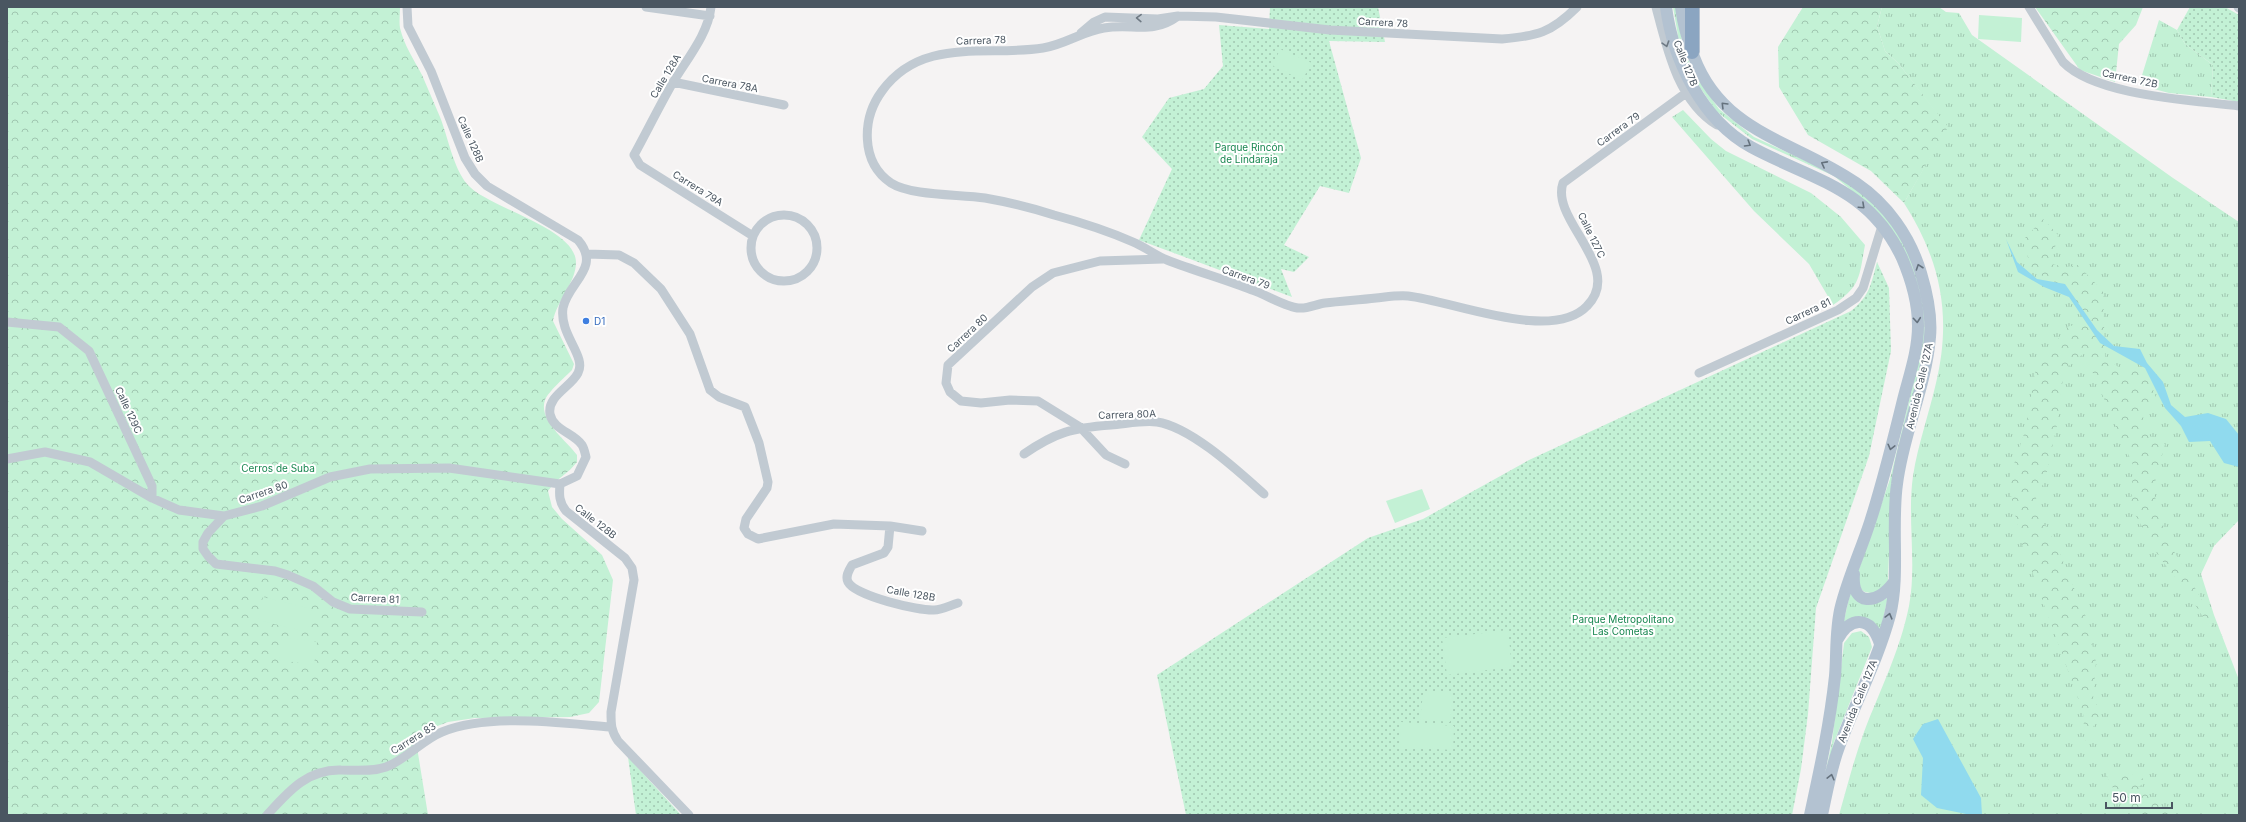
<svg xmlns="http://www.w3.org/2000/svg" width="2246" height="822" font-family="Inter,sans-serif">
<defs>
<pattern id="grass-tufts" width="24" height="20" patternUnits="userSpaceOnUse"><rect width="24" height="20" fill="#c3f1d5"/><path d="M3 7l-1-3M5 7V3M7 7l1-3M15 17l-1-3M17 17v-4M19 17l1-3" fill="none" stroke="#a0c6b0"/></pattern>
<pattern id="forest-crowns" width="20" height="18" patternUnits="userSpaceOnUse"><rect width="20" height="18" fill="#c3f1d5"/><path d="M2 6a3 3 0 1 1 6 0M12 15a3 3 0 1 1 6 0" fill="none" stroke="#a0c6b0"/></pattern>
<pattern id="park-dots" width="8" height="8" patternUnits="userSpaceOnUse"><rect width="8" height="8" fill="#c3f1d5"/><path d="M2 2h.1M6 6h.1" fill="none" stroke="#a0c6b0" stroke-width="1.8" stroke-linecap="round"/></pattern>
</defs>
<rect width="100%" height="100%" fill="#f5f3f3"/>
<path fill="url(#grass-tufts)" d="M1673,7H1676L1684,52L1699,81L1719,109L1754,137L1836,175L1858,191L1879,208L1896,230L1909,255L1918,281L1924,309L1925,336L1921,363L1892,479L1888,580L1881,592C1861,595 1859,591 1858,572L1890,479L1918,364L1921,309L1876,211L1834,176L1752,139L1716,111L1697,83L1681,53Z
M1882,7H1939L1946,12L1959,13L1972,35L2173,178L2239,222V520L2214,546L2201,574L2214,615L2239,680V815H1839C1847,787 1854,759 1864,732C1880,690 1900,651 1909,606C1917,564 1907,518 1913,476C1918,444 1929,414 1936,383C1952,316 1941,261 1904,203L1947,127L1899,64L1885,51L1877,26Z
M2159,20L2177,30L2185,44L2213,65L2211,97L2169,93L2139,85Z
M1683,110L1711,139L1726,151L1811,193L1841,217L1865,245C1859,277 1861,286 1833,305L1809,264L1754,211L1672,117Z
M1851,590L1884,600L1888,597L1880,632L1843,624Z
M1861,631L1869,637L1872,647L1834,742L1818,815H1816L1832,742L1844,643L1852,633Z"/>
<path fill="url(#forest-crowns)" d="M7,7H400C400,14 399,22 400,28C404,45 414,60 422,75C428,89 434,103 440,117C448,137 453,167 467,184C487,208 575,227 576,262C576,283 557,300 553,321L574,364L572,370C565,377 548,392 545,400C538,420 566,440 577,455V462C568,474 558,477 548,491L552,507L562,519L602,555L613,580L599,702L589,713L570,717L475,718L448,722L427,730L416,741L428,815H7Z
M1803,7H1882L1877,26L1885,51L1899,64L1948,127L1904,203L1871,171L1808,135L1779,87L1778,47Z
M2035,7H2143L2136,25L2119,44L2115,82L2080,70Z
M2043,219L2058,235L2051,264L2067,267L2078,265L2103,291L2105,357L2125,372L2145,368L2158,403L2140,409L2151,438L2165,444L2153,490L2167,539L2207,609L2219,642L2196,606L2158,555L2131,507L2133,465L2084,353L2064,370L2057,425L2045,480L2033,505L2056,544L2086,617L2096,662L2093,699L2101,713L2085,741L2083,712L2021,541L2008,482L2025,431L2036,368L2067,327L2093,319L2054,284L2031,268L2023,240Z
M2130,773L2148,781L2138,787L2171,815H2131L2114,790L2106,774Z"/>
<path fill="url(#park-dots)" d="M1270,7H1378L1385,42L1329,41L1361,158L1349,193L1320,186L1284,245L1309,257L1294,272L1281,269L1292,297L1139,240L1172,169L1142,137L1169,98L1204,89L1223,66L1219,25L1269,29Z
M2190,7H2225L2239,15V102L2211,97L2213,65L2185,44L2177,30Z
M1877,262L1889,288L1891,351L1869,456L1816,608L1808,714L1801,769L1792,815H1186L1157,675L1368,538L1423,519L1529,460L1851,311C1870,296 1871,284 1877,262Z
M628,757L681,815H636Z"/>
<path fill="#c3f1d5" d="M1979,15L2022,18L2021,42L1978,39Z
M1280,49L1312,63L1302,80L1273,66Z
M1422,489L1430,509L1395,523L1386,501Z
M263,597L312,609L307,632L258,620Z
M1508,630L1512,667L1447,675L1442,638Z
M282,637L317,642L314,665L279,660Z
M1426,693H1450L1453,697L1450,722L1420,719L1423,694Z
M1401,722L1454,726L1453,750L1400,747Z"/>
<path fill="#90daee" d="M2006,239L2017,262L2037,279L2065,284L2097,330L2114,346L2140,349L2147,363L2163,382L2171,405L2185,417L2208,413L2226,419L2239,435V467L2224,463L2210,441L2189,442L2181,426L2165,408L2145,368L2100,343L2069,297L2044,287L2018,272Z
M1938,719L1981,798L1982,815H1971L1937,808L1921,795L1923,758L1913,739L1923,724Z"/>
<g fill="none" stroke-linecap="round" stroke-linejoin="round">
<defs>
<path id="highway" d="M1692,7V52"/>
</defs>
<use href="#highway" stroke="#7690ad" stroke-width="15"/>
<path stroke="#c1cad2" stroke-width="9" d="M407,7L408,26L431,71L465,158L475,174L487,186L578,240C602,268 568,282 563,308C559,335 587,356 578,373C571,387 547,396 550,414C553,430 574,433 582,445C584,448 585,453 586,457L577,476L560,484
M646,7L710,16
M711,7C708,35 686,60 672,84C659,107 647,131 634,155L640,165L753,236
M1656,7C1667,49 1678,101 1717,125
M2029,7L2063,62C2096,96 2192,100 2239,106
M2238,7L2239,8
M1178,16C1152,35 1133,23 1104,28C1083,31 1064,45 1043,48C987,57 922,36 882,91C862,118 860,162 891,183C911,196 960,194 985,198C1008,202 1032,208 1054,215C1080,222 1108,231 1133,242C1145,247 1155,255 1167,260C1195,271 1224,279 1252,290C1265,294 1287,308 1299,308C1307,309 1317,304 1325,303C1342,301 1359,300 1376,298C1386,297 1398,295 1408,296C1453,301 1552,343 1587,306C1625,268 1550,220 1563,183L1686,93
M1081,33L1094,22L1105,17L1158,19L1178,16L1216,17L1330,30L1502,39C1537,36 1551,33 1577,7
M673,82L784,105
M751 248a33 33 0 1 1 66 0a33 33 0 1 1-66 0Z
M587,254L619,255L634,263L661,289L690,334L710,390L719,397L745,407L759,443L768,482L767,488L746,519L744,528L748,534L758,539L834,524L890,526L922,531
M7,322L59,327L89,351L152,486V498
M1699,373L1838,310L1856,298L1863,288L1882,226
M1024,454C1056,432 1072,428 1111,425C1125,424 1143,420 1157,422C1191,427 1238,471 1264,494
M7,459L45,452L90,462L152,498L179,510L224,516L262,506L330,477L370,469L449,468L560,484
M1125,464L1106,455L1080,427L1038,401L1010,400L981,403L961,401L950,392L946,383L948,365L1032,287L1053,273L1100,261L1163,259
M560,484C559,495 559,502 566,511L625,558L632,568L634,580L611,712C611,724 611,731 618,741L689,815
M224,516L208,533L203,542V549L208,556L216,564L275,571L288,575L313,586L333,602L350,609L422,612
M890,526L888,547L884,553L852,565C849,570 845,576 848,582C855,596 919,611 934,610C942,610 951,605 958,603
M267,815C288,792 307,769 341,770C356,770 372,772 386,767C407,759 422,740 442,732C489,713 560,723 610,727"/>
<path stroke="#b3c2d1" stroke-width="12" d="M1666,7C1673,60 1702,120 1751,147C1812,180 1869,187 1902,258C1911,279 1918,304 1918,326C1918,351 1909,376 1903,400C1893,441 1883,482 1870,522C1861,550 1848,578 1841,606C1835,629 1837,653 1835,676C1830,723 1820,769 1810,815
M1681,7C1683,24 1688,41 1694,57C1723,134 1796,141 1856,183C1887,204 1910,236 1921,273C1927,293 1932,316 1930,337C1926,387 1903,434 1897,484C1891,526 1900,576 1890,615C1878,660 1855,703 1839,747C1831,768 1827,792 1822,815
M1854,574C1851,607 1878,605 1894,582
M1837,640C1851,615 1871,616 1880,644"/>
<use href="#highway" stroke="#8ba5c1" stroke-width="14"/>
</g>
<defs><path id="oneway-chevron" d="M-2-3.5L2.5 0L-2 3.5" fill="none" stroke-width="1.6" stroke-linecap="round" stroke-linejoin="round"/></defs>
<g stroke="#6e7983">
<use href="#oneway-chevron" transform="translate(1139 18) rotate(-178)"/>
<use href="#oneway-chevron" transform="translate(1666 44) rotate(73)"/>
</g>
<g stroke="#64717d">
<use href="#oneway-chevron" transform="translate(1724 105) rotate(-135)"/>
<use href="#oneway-chevron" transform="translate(1748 144) rotate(31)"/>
<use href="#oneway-chevron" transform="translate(1824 164) rotate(-152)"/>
<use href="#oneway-chevron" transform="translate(1862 206) rotate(43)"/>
<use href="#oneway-chevron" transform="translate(1919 267) rotate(-109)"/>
<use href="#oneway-chevron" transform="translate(1917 320) rotate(85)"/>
<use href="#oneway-chevron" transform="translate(1891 447) rotate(104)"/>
<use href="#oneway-chevron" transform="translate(1889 616) rotate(-75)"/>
<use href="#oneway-chevron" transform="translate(1831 777) rotate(-76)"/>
</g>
<circle fill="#3f7fe0" stroke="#fff" stroke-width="1.5" cx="586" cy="321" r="4"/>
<g text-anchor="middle" stroke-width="4" stroke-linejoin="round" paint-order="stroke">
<g font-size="10" fill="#4a5661" stroke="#fff">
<text transform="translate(1383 22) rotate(3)" y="4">Carrera 78</text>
<text transform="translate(981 40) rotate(-2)" y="4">Carrera 78</text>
<text transform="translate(1686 63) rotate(68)" y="4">Calle 127B</text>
<text transform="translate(665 76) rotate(-59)" y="4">Calle 128A</text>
<text transform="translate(2130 78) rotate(12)" y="4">Carrera 72B</text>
<text transform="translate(730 83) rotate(11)" y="4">Carrera 78A</text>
<text transform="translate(1618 129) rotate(-36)" y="4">Carrera 79</text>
<text transform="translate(471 139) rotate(66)" y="4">Calle 128B</text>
<text transform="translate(698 188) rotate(32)" y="4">Carrera 79A</text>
<text transform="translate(1592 235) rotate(64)" y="4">Calle 127C</text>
<text transform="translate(1246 277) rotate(20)" y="4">Carrera 79</text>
<text transform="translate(1808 311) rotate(-25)" y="4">Carrera 81</text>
<text transform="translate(967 333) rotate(-43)" y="4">Carrera 80</text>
<text transform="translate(1919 386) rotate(-77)" y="4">Avenida Calle 127A</text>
<text transform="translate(129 410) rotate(65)" y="4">Calle 129C</text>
<text transform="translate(1127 414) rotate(-2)" y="4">Carrera 80A</text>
<text transform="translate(263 492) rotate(-19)" y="4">Carrera 80</text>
<text transform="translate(596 521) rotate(38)" y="4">Calle 128B</text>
<text transform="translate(911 593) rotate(10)" y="4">Calle 128B</text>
<text transform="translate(375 598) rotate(3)" y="4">Carrera 81</text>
<text transform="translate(1857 701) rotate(-68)" y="4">Avenida Calle 127A</text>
<text transform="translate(413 738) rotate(-32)" y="4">Carrera 83</text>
</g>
<g font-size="10" fill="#17864f" stroke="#fff">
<text x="1249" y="151">Parque Rincón<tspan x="1249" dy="12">de Lindaraja</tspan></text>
<text x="278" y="472">Cerros de Suba</text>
<text x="1623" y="623">Parque Metropolitano<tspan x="1623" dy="12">Las Cometas</tspan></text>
</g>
<g font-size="10" fill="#366cbe" stroke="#fff" text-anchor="start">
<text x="594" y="325">D1</text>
</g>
</g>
<rect width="2246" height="822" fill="none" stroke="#4a5661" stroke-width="16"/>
<path d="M2106 802v6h66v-6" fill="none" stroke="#4a5661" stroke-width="2"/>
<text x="2112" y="802" font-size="12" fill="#4a5661" stroke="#ffffff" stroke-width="3" paint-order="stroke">50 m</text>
</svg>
